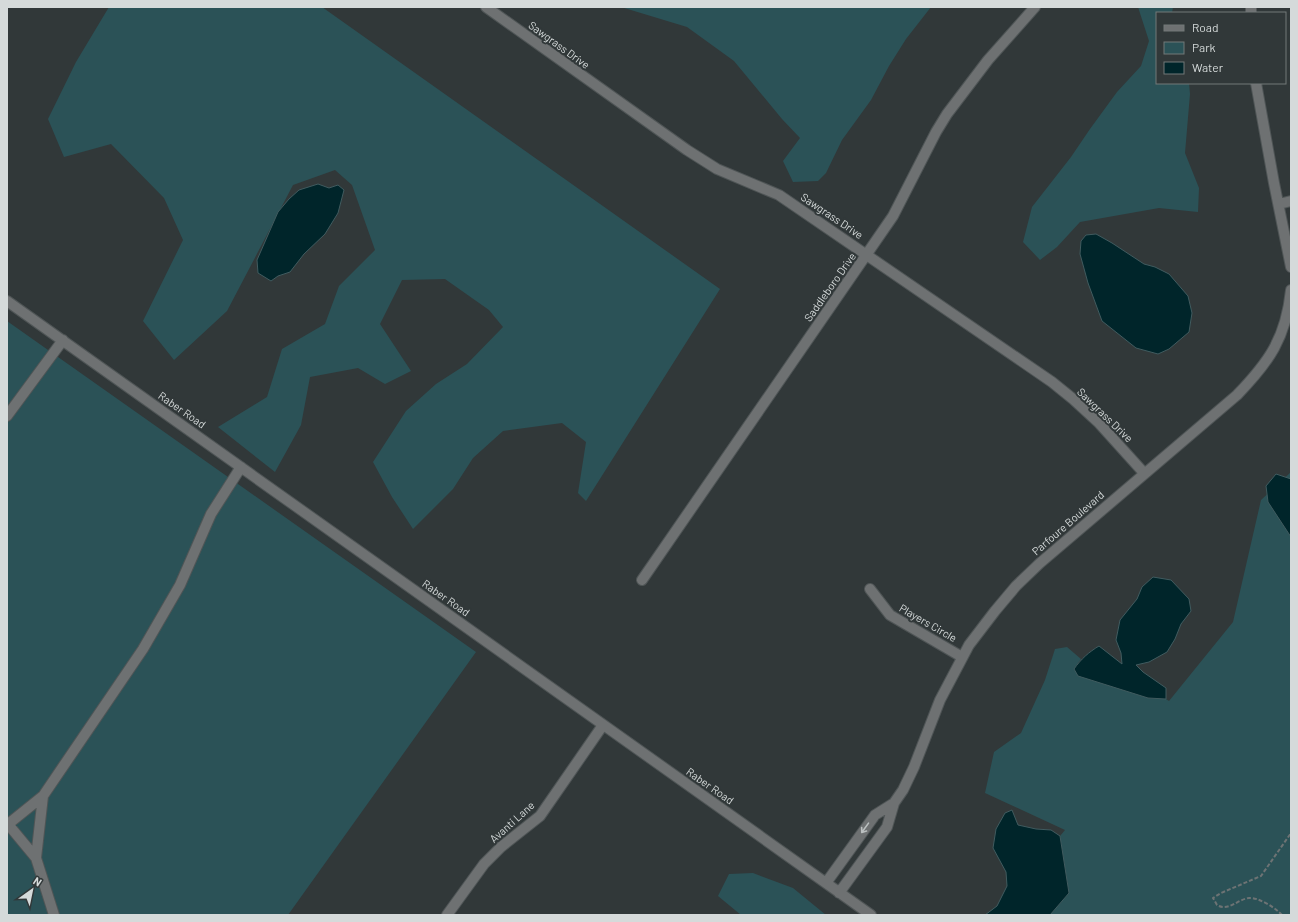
<svg xmlns="http://www.w3.org/2000/svg" width="1298" height="922" font-family="Barlow,sans-serif">
<rect width="100%" height="100%" fill="#313839"/>
<path fill="#2b5257" d="M109,7H322L720,289L586,501L578,493L586,442L562,423L503,431L473,458L453,489L413,529L392,497L373,462L406,411L436,384L467,364L503,327L489,310L445,279L402,280L380,324L411,371L385,384L358,368L310,377L301,425L275,472L218,427L267,397L282,349L325,324L339,286L375,250L352,185L335,170L293,185L227,311L174,360L143,321L183,240L164,198L111,144L64,157L48,119L76,62Z
M621,7H931L906,39L889,66L871,100L842,140L826,173L818,181L793,182L783,161L800,138L782,119L734,61L687,27Z
M1138,7H1173L1172,13H1157V83H1189L1190,94L1185,153L1199,188L1198,212L1159,208L1080,222L1057,247L1040,260L1023,242L1032,207L1071,157L1090,129L1117,92L1141,66L1149,41Z
M7,321L476,652L288,915H7Z
M1291,472V915H1050L1069,893L1060,836L1065,830L985,793L994,752L1021,733L1045,680L1055,649L1067,647L1081,659L1074,669L1148,698L1166,699L1169,701L1233,622L1261,500Z
M753,873L793,888L826,915H741L718,896L729,874Z"/>
<path fill="#00252a" stroke="#405b5f" d="M318,184L329,188L338,185L344,190L338,213L325,234L304,254L290,272L278,276L271,281L258,273L257,260L278,212L289,199L299,190Z
M1096,234L1112,243L1144,264L1155,267L1169,274L1188,296L1192,313L1189,332L1169,349L1158,354L1136,348L1102,321L1088,283L1080,254L1081,241L1086,235Z
M1276,474L1291,479V537L1268,502L1266,486Z
M1153,577L1171,580L1189,599L1191,611L1181,624L1175,639L1167,652L1149,662L1136,665L1143,672L1166,688V699L1148,698L1078,676L1074,669C1081,659 1089,652 1099,646L1122,664L1121,653L1116,640L1120,620L1137,599L1142,587Z
M1012,810L1018,825L1036,829L1051,830L1060,836L1069,893L1050,915H985L997,906L1007,886L1006,872L993,848L996,829L1005,813Z"/>
<g fill="none" stroke-linecap="round" stroke-linejoin="round">
<defs>
<path id="minor" d="M486,7L687,150L717,169L779,195L1052,382L1073,399L1098,422L1144,473
M1251,7V13
M1256,83L1274,183L1291,267
M1279,204L1291,201
M7,301L871,915
M7,416L63,340
M642,580L893,216L936,132L947,114L988,60L1035,7
M870,589L890,615L962,657
M7,823L36,858L54,915
M7,825L43,796
M36,858L43,796L143,649L180,585L211,514L241,467
M826,883L875,815L894,803
M839,893L887,827L894,803L903,790L914,767L940,700L969,645L995,611L1016,586L1040,563L1237,395C1269,362 1286,338 1291,290
M447,915L484,864L501,847L540,816L603,725"/>
</defs>
<use href="#minor" stroke="#4f5556" stroke-width="12"/>
<path stroke="#6d7374" stroke-width="2" stroke-dasharray="4 2" stroke-linecap="butt" d="M1282,915C1276,908 1258,897 1249,898C1238,899 1228,912 1217,905L1213,898L1221,893L1261,876L1291,833"/>
<use href="#minor" stroke="#6e7172" stroke-width="10"/>
</g>
<defs><path id="oneway-shaft" d="M-6 0H5M1.5-3L5.5 0L1.5 3" fill="none" stroke-width="1.6" stroke-linecap="round" stroke-linejoin="round"/></defs>
<use stroke="#bbc0c0" href="#oneway-shaft" transform="translate(865 828) rotate(126)"/>
<g text-anchor="middle" stroke-width="4" stroke-linejoin="round" paint-order="stroke">
<g font-size="11" fill="#d5dada" stroke="#313839">
<text transform="translate(559 45) rotate(36)" y="4">Sawgrass Drive</text>
<text transform="translate(832 216) rotate(34)" y="4">Sawgrass Drive</text>
<text transform="translate(830 287) rotate(-55)" y="4">Saddleboro Drive</text>
<text transform="translate(182 410) rotate(35)" y="4">Raber Road</text>
<text transform="translate(1105 415) rotate(44)" y="4">Sawgrass Drive</text>
<text transform="translate(1068 523) rotate(-41)" y="4">Parfoure Boulevard</text>
<text transform="translate(446 598) rotate(35)" y="4">Raber Road</text>
<text transform="translate(928 623) rotate(30)" y="4">Players Circle</text>
<text transform="translate(710 786) rotate(35)" y="4">Raber Road</text>
<text transform="translate(512 822) rotate(-42)" y="4">Avanti Lane</text>
</g>
</g>
<rect width="1298" height="922" fill="none" stroke="#d5dada" stroke-width="16"/>
<rect x="1156" y="12" width="130" height="72" fill="#313839" stroke="#737979"/>
<rect x="1164" y="25" width="20" height="6" fill="#6e7172" stroke="#737979"/>
<text x="1192" y="32" font-size="12" fill="#d5dada">Road</text>
<rect x="1164" y="42" width="20" height="12" fill="#2b5257" stroke="#737979"/>
<text x="1192" y="52" font-size="12" fill="#d5dada">Park</text>
<rect x="1164" y="62" width="20" height="12" fill="#00252a" stroke="#737979"/>
<text x="1192" y="72" font-size="12" fill="#d5dada">Water</text>
<g transform="translate(32 890) rotate(33)" stroke="#313839" stroke-width="3" paint-order="stroke">
<path d="M0-3L7 15L0 10L-7 15Z" fill="#d5dada"/>
<text y="-6" font-size="11" font-weight="bold" text-anchor="middle" fill="#d5dada">N</text>
</g>
</svg>
